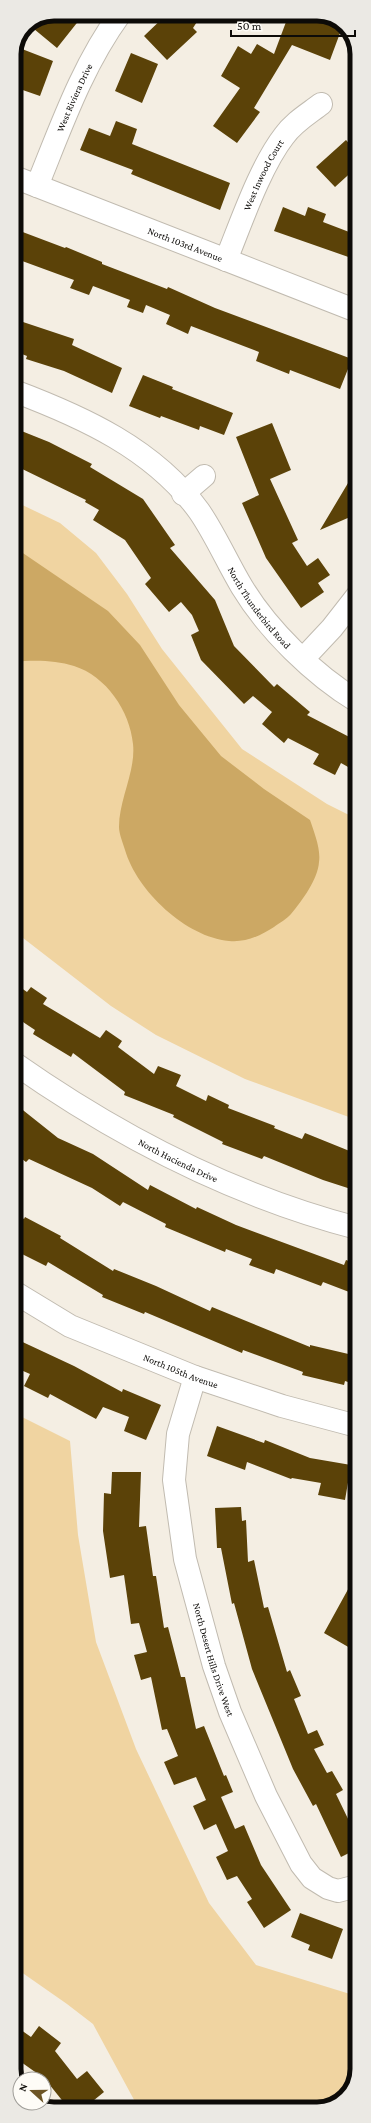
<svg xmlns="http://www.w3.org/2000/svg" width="371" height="2123" font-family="'Crimson Pro',serif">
<rect width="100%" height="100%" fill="#f4eee3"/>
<path fill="#f0d4a1" d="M14,501L60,523L96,553L127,594L162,649L242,749L327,804L357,819V1120L245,1079L156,1035L111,1006L14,931Z
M14,1413L70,1441L78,1535L96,1642L136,1749L209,1903L256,1965L350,1994L357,1991V2069L347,2096L322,2109H139L93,2024L67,2004L14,1967Z"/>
<path fill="#cca864" d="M14,547L108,611L140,645L179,705L221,756L264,789L310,820C314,832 321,849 319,862C318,879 302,901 291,914C287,919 279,923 274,927C262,935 245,943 229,941C186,937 137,891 125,850C123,843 119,834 119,827C119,799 136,771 133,744C130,711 106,676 74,666C55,660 33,660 14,662Z"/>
<path fill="#5b4208" d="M54,14H84L57,48L28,24Z
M167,14H202L193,28L197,32L167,60L144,36Z
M289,14H296L315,21L318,14H322L343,25L330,60L292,45L254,108L260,112L237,143L213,126L240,88L221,76L238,46L251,54L257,44L274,54Z
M22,49L53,61L40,96L14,87V69Z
M131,53L158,64L142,103L115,91Z
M116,121L137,129L132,144L230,183L220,210L131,174L133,170L80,150L89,128L110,136Z
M346,140L357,152V167L335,187L316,167Z
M283,207L305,216L308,207L326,214L323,222L357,235V260L274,231Z
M20,231L65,248L66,247L102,262V264L167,289L168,287L215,308L352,359L340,389L290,370L289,374L256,361L259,352L191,326L188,334L166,324L170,315L146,305L143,313L127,307L130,300L93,286L89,295L70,288L74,280L14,258V246Z
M14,319L74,339L72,345L122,368L112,393L64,371L26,359L27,356L14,351Z
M143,375L173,387L172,389L233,413L224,435L200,426L199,430L161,416L160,418L129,406Z
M272,423L291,470L270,479L298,540L292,543L307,566L318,558L330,575L318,583L324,592L301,608L266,558L242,503L259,495L236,437Z
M14,428L49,442L92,464L90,467L143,499L175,545L170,548L215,600L234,646L274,687L277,684L310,712L307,715L357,741V772L341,763L335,775L313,764L319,754L288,738L284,743L262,724L272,712L253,696L244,704L201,660L191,635L199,631L192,615L181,602L169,612L145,584L151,578L125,540L93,520L99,510L85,502L86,500L14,465Z
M357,468V514L320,530Z
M14,983L27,992L31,987L47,998L43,1004L100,1038L106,1030L122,1041L118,1047L154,1074L158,1066L181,1075L176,1086L206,1101L208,1095L229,1105L228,1108L275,1126L274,1128L302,1139L305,1133L357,1154V1191L323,1180L264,1156L262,1159L222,1144L223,1142L173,1117L174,1115L124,1095L125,1092L73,1053L71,1057L33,1034L35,1030L14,1016Z
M14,1103L58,1138L93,1154L148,1190L150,1185L196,1209L197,1207L236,1225L344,1265L346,1260L357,1264V1295L323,1282L321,1286L276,1269L274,1274L249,1265L252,1259L226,1249L225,1252L165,1227L166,1224L123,1202L120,1206L92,1188L29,1159L26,1162L14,1153Z
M14,1212L24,1219L25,1217L61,1236L60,1238L113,1271L114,1269L156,1286L210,1311L212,1307L310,1347V1345L357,1356V1385L345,1381L344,1385L302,1375L303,1372L243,1350L242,1353L145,1312L144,1314L102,1297L103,1295L48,1262L46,1266L14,1250Z
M14,1338L74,1366L122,1392L123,1389L161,1405L146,1440L124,1431L129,1417L103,1407L96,1419L50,1394L48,1398L24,1386L30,1374L14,1367Z
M217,1426L264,1443L265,1440L310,1458L351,1465L345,1500L318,1495L321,1483L292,1478L291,1479L247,1462L245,1470L207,1456Z
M112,1472H141L139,1527L146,1526L153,1576H156L164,1628L168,1627L181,1677H185L196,1729L204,1726L224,1776L226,1775L233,1792L221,1797L235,1829L244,1825L261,1865L291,1910L264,1928L247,1902L252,1899L237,1876L227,1880L216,1857L228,1851L216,1824L204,1830L193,1806L206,1800L196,1777L174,1785L164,1762L178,1756L167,1729L162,1730L151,1677L141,1680L134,1655L147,1652L139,1623L131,1624L124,1575L110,1578L103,1531L104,1493L111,1494Z
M241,1507L242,1521L246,1520L248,1562L254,1560L264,1608L268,1607L287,1672L290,1670L301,1696L294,1699L308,1734L317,1730L324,1745L314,1749L327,1773L332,1771L343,1790L336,1794L351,1825L357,1822V1849L341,1857L316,1804L313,1806L293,1769L252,1669L234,1603L232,1604L221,1548H217L215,1508Z
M357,1573V1652L324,1633Z
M300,1913L343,1929L332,1959L308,1950L310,1945L291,1937Z
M14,2025L31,2037L39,2026L61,2043L55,2051L77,2079L87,2071L104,2092L83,2109H69L45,2079L14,2057Z"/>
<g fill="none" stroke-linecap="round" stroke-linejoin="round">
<defs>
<g id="minor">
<path id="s1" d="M14,177L357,311"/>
<path id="s2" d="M37,186C61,127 82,66 120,14"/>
<path id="s3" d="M226,260C241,223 260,167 284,136C294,122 308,114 321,104"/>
<path id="s4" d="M14,391C83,417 154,449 199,511C215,534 227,562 242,587C268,630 314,675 357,701"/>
<path d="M183,494L204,476"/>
<path d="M303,659L332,628L357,596"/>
<path id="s5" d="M14,1063C118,1136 234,1196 357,1228"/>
<path id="s6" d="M14,1292L70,1326L195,1377L282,1406L357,1426"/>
<path id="s7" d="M195,1377L178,1434L174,1480L185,1559L214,1666L230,1712L266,1796L301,1864L312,1878L328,1888L338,1891L357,1886"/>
</g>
</defs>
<use href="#minor" stroke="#c1bbb0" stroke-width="24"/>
<use href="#minor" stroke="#fff" stroke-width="22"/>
</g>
<g text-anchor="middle" stroke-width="4" stroke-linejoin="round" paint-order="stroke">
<g font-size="10" fill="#0d0b08" stroke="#fefcf7">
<text dy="4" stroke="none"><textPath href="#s2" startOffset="96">West Riviera Drive</textPath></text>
<text dy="4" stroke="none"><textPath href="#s3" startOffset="93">West Inwood Court</textPath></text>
<text dy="4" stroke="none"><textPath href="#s1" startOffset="184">North 103rd Avenue</textPath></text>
<text dy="4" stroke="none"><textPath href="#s4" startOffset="338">North Thunderbird Road</textPath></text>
<text dy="4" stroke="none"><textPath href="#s5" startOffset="191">North Hacienda Drive</textPath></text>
<text dy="4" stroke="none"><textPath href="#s6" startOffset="185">North 105th Avenue</textPath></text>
<text dy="4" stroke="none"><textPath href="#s7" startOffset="290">North Desert Hills Drive West</textPath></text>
</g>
</g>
<path d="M0 0H371V2123H0ZM54 21H317A33 33 0 0 1 350 54V2069A33 33 0 0 1 317 2102H54A33 33 0 0 1 21 2069V54A33 33 0 0 1 54 21Z" fill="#ebe9e4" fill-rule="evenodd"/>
<path fill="none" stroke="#0d0b08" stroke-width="5" d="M54 21H317A33 33 0 0 1 350 54V2069A33 33 0 0 1 317 2102H54A33 33 0 0 1 21 2069V54A33 33 0 0 1 54 21Z"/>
<g transform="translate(32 2091) rotate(291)"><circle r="19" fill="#fefcf7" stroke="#9e9c97"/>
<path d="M0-3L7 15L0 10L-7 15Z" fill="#6d5525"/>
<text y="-6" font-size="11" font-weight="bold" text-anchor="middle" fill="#0d0b08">N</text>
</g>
<path d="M231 30v6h124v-6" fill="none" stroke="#0d0b08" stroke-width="2"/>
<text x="237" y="30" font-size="12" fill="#0d0b08" stroke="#fefcf7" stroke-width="3" paint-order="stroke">50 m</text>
</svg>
